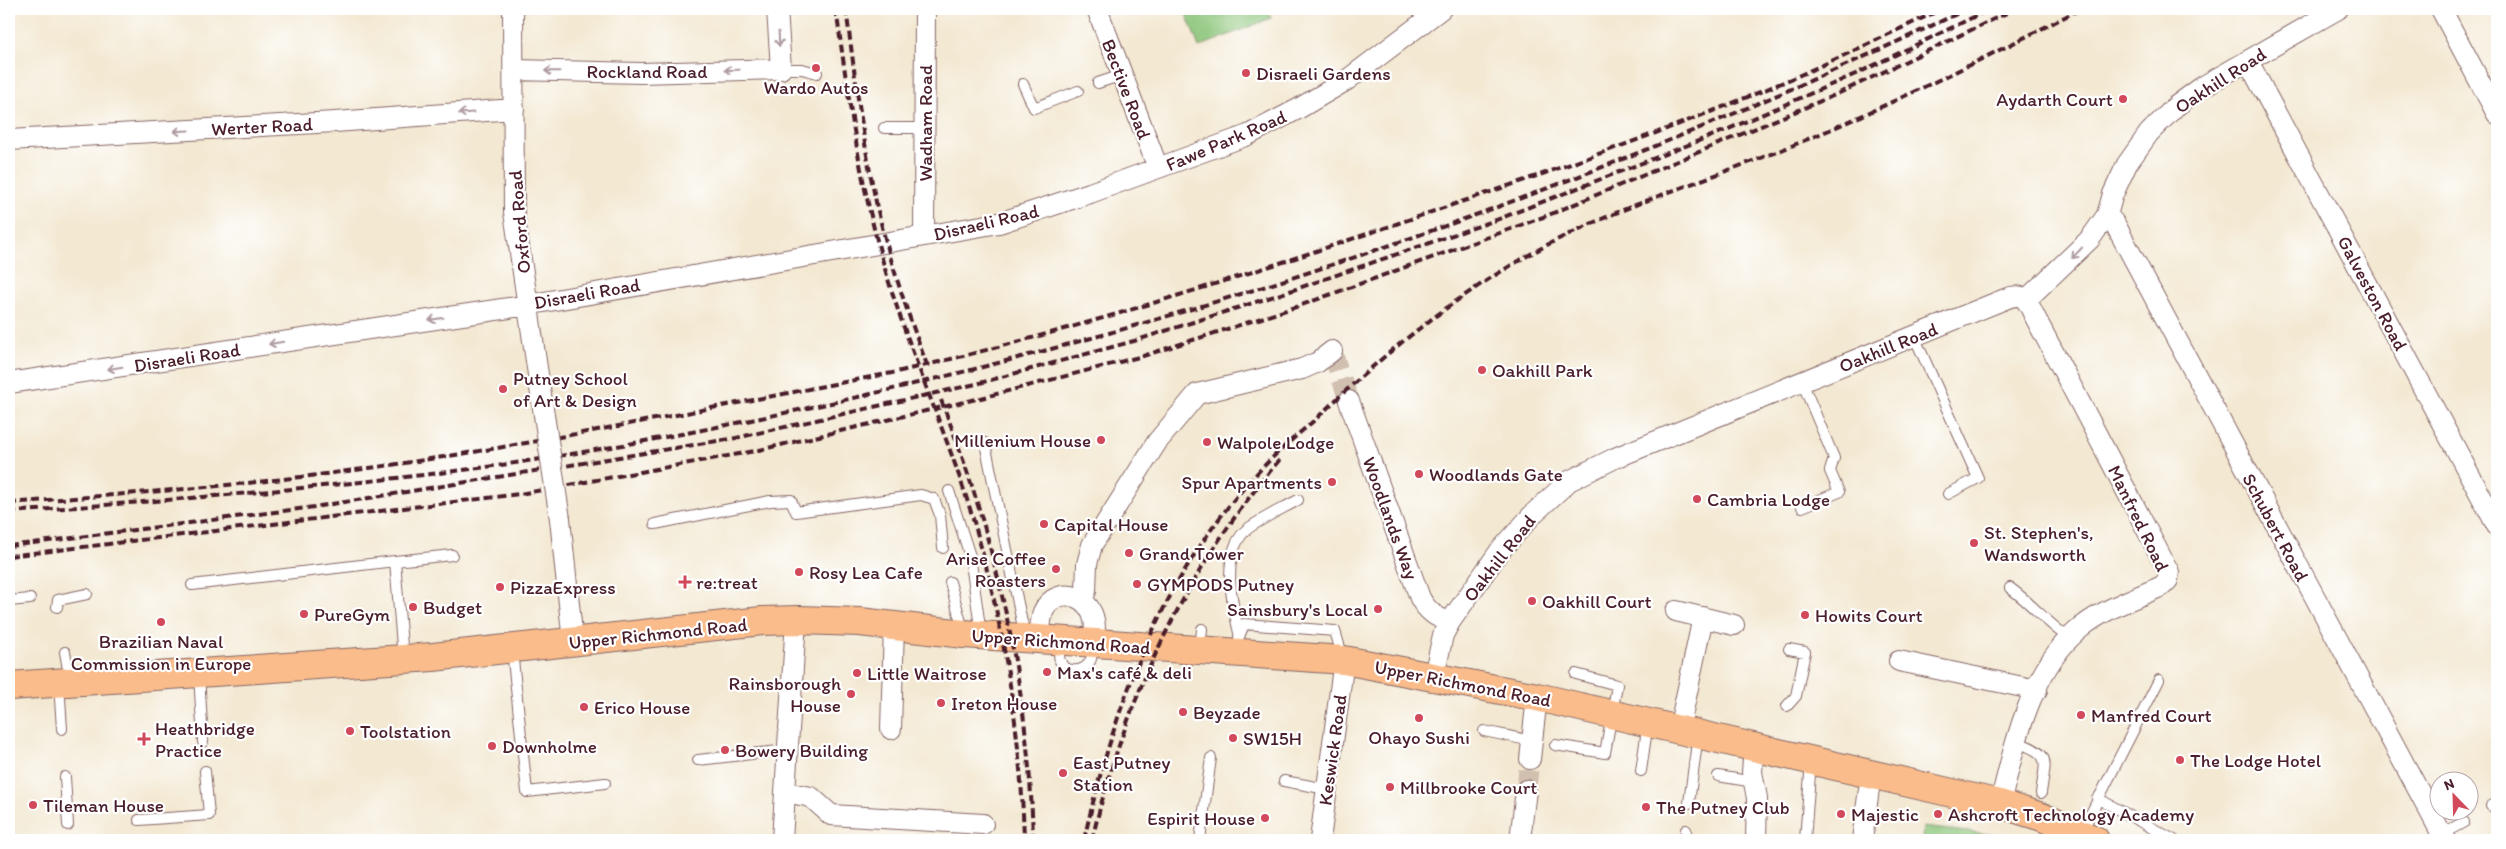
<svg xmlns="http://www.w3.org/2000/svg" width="2506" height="849" font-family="Itim,sans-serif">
<rect width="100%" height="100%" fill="#fff"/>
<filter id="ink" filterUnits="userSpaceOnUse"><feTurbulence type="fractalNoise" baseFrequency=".02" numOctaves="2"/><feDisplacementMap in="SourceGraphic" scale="10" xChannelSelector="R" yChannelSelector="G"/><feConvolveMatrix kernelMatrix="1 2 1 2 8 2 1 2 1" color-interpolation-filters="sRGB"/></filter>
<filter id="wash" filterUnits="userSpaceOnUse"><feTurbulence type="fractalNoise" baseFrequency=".0096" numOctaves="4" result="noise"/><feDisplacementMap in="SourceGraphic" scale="20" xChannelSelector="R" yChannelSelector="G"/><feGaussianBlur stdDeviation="1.12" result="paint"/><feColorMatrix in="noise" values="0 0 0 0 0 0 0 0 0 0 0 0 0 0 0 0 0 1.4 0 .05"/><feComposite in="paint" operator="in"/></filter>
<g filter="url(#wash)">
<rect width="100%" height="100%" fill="#f3e8d1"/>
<path fill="#8ac478" stroke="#6a7252" d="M1184,9H1268L1271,18L1199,47Z
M1923,827L2023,838V840H1922Z"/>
</g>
<g filter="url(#ink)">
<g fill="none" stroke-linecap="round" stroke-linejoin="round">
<path stroke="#d1c0b0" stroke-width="20" stroke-dasharray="20 10" stroke-linecap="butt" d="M1332,351L1349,401
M1526,790L1530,759"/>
<defs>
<path id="lane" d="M781,69H802L817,73
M1098,83L1122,75
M1023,84L1034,108L1078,91
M884,128H925
M1914,336L1978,478L1948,494
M985,443L1025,637
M949,491L970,556L981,634
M1802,507L1839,492L1830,471L1834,458L1802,382
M655,524L770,501L791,500L796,512L921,495L934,499L940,515L943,548
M950,582L964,633
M192,585L395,561
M2010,588C2031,603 2047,623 2069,638
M9,601L30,599
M57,607L58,600L87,594
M1239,633C1232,603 1221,557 1244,532C1252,523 1286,507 1298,500
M1239,637L1244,624L1335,631L1343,658
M1060,641C1060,647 1058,656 1060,661C1065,673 1082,673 1089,663C1093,658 1092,650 1093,644
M512,650L527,792L605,783
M1200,650L1202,629
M65,652L70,681
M403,658L395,561L452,555
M199,674L203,742
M59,684L62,729
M1787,706L1796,696L1805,652L1789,649
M1484,731L1532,741
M2017,742C2053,755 2045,760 2041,793
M1555,745L1605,753L1617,685L1576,674
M698,760L787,750
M1641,771L1648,722
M1718,776L1754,782
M65,777L68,825
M1284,781L1327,789
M2097,798L2174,840
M1689,803L1698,735
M2491,806L2497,803
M139,820L209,815L205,771
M2081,833L2159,680
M2442,834L2464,822
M1200,840L1211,758
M1685,840L1686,830
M1805,840L1811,761
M2490,840L2497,838"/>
<path id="street" d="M513,9L514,212L544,415
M1097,9L1158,168
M2441,9L2497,114
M2248,61L2497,526
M514,70L641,73L781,69L777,9
M9,140L335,122L514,109
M2107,215L2115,224L2445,840
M924,236L925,9
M2026,300L2090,239L2107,215L2113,194L2127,164L2149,133L2176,106L2202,87L2338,9
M9,383L509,308L999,223L1090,193L1248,135L1298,109L1347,80L1441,9
M1349,401L1420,598C1427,611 1436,618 1450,622
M560,519L573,642
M1082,599L1086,591L1087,564L1092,545L1157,442L1197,394L1302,369L1318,362L1332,351
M1676,611L1734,625
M1040,639C1040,630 1040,621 1043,612C1056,581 1105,595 1093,643
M1899,661L2037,690
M1434,676L1443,635L1450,622L1499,552L1534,513L1569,481L1615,458L2005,299C2025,291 2027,301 2035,317L2169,572L2168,580L2162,586C2136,598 2106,608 2083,626C2031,666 2015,744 2000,804
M891,729L894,626
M1679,730L1703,617
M1754,747L1752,772L1757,798L1756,840
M1530,759L1537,697
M785,792L811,797L831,815L983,824
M782,840L796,620
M1320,840L1344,660
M1520,840L1526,790
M1862,840L1871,774"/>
<path id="highway" d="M9,686L433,657L762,621L799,620L860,622L964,634L1344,660L1537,697L2000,804L2042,817L2095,840"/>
</defs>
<use href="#lane" stroke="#856565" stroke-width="12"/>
<use href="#street" stroke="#856565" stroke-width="22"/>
<use href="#highway" stroke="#856565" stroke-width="30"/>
<use href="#lane" stroke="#fff" stroke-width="10"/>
<use href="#street" stroke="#fff" stroke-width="20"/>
<use href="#highway" stroke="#f9bc8a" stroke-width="28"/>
<path stroke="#4a1f2b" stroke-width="4" stroke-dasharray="8 4" stroke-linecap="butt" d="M836,9C848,94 859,179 883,262C908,351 948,434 974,522C1004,625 1021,733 1024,840
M846,9C855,76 863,144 878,211C891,265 909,318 929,370
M941,400C997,541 1029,689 1033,840
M9,503C112,495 215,488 317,475C510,451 701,409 892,373C1063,334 1230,281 1396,224C1532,178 1668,132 1800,75C1848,54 1895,31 1942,9
M9,512C175,500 342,487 508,464C622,447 736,424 849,399C1235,312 1610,179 1967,9
M9,546L314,507L736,438L976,384L1134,341L1290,291L1496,220L1724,131L1858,73L1990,9
M9,556L520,494L755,451L981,398L1143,356L1299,306L1546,216L1835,95L2015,9
M1084,840C1115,703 1166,565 1267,463C1283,447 1301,432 1318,417C1384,353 1455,296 1536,251C1617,206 1709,180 1796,144C1893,104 1987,57 2080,9
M1092,840C1125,699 1187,567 1282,457"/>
<defs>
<path id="street-bridge" d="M544,415L560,519"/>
</defs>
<use href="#street-bridge" stroke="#856565" stroke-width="22" stroke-linecap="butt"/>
<use href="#street-bridge" stroke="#fff" stroke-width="20"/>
</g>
<defs><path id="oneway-shaft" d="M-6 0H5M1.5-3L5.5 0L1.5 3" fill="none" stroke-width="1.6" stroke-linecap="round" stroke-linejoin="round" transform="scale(1.25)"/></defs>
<g stroke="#ae9aa0">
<use href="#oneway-shaft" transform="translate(779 39) rotate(87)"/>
<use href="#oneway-shaft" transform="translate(732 70) rotate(179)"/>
<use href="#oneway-shaft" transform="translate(552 71) rotate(-179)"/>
<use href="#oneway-shaft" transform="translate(466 113) rotate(176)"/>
<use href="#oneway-shaft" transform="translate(181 131) rotate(177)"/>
<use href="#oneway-shaft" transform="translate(2077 253) rotate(133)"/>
<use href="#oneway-shaft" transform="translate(436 319) rotate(171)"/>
<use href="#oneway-shaft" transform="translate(276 343) rotate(171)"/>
<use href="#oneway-shaft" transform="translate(115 368) rotate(171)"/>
</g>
</g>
<g fill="#d1495b" stroke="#fff" stroke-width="2">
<circle cx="816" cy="68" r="5"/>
<circle cx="1246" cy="73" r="5"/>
<circle cx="2123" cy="99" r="5"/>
<circle cx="1482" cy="370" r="5"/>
<circle cx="503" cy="389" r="5"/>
<circle cx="1101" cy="440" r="5"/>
<circle cx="1207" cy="442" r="5"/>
<circle cx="1419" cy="474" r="5"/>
<circle cx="1332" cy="482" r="5"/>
<circle cx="1697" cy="499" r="5"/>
<circle cx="1044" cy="524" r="5"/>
<circle cx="1974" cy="543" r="5"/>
<circle cx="1129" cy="553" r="5"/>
<circle cx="1056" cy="569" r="5"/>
<circle cx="799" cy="572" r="5"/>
<path d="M682.5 574.5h5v5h5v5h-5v5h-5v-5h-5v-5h5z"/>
<circle cx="1137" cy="584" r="5"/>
<circle cx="500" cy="587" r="5"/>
<circle cx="1532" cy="601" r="5"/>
<circle cx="413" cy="607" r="5"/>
<circle cx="1378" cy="609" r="5"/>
<circle cx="304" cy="614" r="5"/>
<circle cx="1805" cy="615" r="5"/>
<circle cx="161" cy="622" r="5"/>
<circle cx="1047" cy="672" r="5"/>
<circle cx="857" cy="673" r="5"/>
<circle cx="851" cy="694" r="5"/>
<circle cx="941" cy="703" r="5"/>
<circle cx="584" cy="707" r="5"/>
<circle cx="1183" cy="712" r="5"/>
<circle cx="2081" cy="715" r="5"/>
<circle cx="1419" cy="718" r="5"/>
<circle cx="350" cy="731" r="5"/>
<circle cx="1233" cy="738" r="5"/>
<path d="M141.5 731.5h5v5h5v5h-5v5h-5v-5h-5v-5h5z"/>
<circle cx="492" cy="746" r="5"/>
<circle cx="725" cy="750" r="5"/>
<circle cx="2180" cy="760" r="5"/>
<circle cx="1063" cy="773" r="5"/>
<circle cx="1390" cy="787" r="5"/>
<circle cx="33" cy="805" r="5"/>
<circle cx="1646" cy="807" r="5"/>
<circle cx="1841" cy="814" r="5"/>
<circle cx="1938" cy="814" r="5"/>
<circle cx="1265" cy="818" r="5"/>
</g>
<g text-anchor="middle" stroke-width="4.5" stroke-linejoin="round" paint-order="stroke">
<g font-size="19" fill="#4a1f2b" stroke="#fff">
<text x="647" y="78">Rockland Road</text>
<text transform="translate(2220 80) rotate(-33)" y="7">Oakhill Road</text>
<text transform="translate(1127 89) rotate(69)" y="7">Bective Road</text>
<text transform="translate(925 123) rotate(-90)" y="7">Wadham Road</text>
<text transform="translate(262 126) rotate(-3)" y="7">Werter Road</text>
<text transform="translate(1226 140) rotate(-23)" y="7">Fawe Park Road</text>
<text transform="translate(519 222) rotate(-95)" y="7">Oxford Road</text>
<text transform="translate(986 222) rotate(-13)" y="7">Disraeli Road</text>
<text transform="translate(587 293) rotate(-10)" y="7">Disraeli Road</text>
<text transform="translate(2373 293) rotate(62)" y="7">Galveston Road</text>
<text transform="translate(1888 347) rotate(-22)" y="7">Oakhill Road</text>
<text transform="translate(187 357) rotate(-9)" y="7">Disraeli Road</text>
<text transform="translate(1391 518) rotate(70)" y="7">Woodlands Way</text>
<text transform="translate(2139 518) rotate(64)" y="7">Manfred Road</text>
<text transform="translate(2276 527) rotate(62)" y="7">Schubert Road</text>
<text transform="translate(1499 558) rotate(-52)" y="7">Oakhill Road</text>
<text transform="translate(658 633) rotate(-6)" y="7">Upper Richmond Road</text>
<text transform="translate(1061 641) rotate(4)" y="7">Upper Richmond Road</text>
<text transform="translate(1463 683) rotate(11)" y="7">Upper Richmond Road</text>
<text transform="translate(1332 750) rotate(-82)" y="7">Keswick Road</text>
</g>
<g font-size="19" fill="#4a1f2b" stroke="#fff" text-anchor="start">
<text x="1256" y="80">Disraeli Gardens</text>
<text x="816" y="94" text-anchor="middle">Wardo Autos</text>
<text x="2113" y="106" text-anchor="end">Aydarth Court</text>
<text x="1492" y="377">Oakhill Park</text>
<text x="513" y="385">Putney School<tspan x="513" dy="22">of Art &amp; Design</tspan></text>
<text x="1091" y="447" text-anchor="end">Millenium House</text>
<text x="1217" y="449">Walpole Lodge</text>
<text x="1429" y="481">Woodlands Gate</text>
<text x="1322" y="489" text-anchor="end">Spur Apartments</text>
<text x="1707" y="506">Cambria Lodge</text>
<text x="1054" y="531">Capital House</text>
<text x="1984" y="539">St. Stephen's,<tspan x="1984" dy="22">Wandsworth</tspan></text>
<text x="1139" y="560">Grand Tower</text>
<text x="1046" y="565" text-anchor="end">Arise Coffee<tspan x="1046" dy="22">Roasters</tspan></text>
<text x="809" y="579">Rosy Lea Cafe</text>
<text x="696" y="589">re:treat</text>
<text x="1147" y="591">GYMPODS Putney</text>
<text x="510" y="594">PizzaExpress</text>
<text x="1542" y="608">Oakhill Court</text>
<text x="423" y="614">Budget</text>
<text x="1368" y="616" text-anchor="end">Sainsbury's Local</text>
<text x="314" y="621">PureGym</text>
<text x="1815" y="622">Howits Court</text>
<text x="161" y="648" text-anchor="middle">Brazilian Naval<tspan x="161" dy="22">Commission in Europe</tspan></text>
<text x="1057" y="679">Max's café &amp; deli</text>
<text x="867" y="680">Little Waitrose</text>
<text x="841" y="690" text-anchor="end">Rainsborough<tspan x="841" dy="22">House</tspan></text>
<text x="951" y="710">Ireton House</text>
<text x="594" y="714">Erico House</text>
<text x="1193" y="719">Beyzade</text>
<text x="2091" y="722">Manfred Court</text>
<text x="155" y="735">Heathbridge<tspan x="155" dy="22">Practice</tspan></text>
<text x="360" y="738">Toolstation</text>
<text x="1419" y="744" text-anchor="middle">Ohayo Sushi</text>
<text x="1243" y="745">SW15H</text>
<text x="502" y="753">Downholme</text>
<text x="735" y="757">Bowery Building</text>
<text x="2190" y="767">The Lodge Hotel</text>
<text x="1073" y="769">East Putney<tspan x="1073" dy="22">Station</tspan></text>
<text x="1400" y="794">Millbrooke Court</text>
<text x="43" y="812">Tileman House</text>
<text x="1656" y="814">The Putney Club</text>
<text x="1851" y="821">Majestic</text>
<text x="1948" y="821">Ashcroft Technology Academy</text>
<text x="1255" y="825" text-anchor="end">Espirit House</text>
</g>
</g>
<rect width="2506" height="849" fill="none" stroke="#fff" stroke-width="30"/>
<g transform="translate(2454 796) rotate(337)"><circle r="24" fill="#ffffff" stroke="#b7a5aa"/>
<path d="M0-4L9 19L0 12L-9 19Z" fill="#d1495b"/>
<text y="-8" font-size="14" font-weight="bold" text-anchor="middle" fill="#4a1f2b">N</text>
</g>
</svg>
